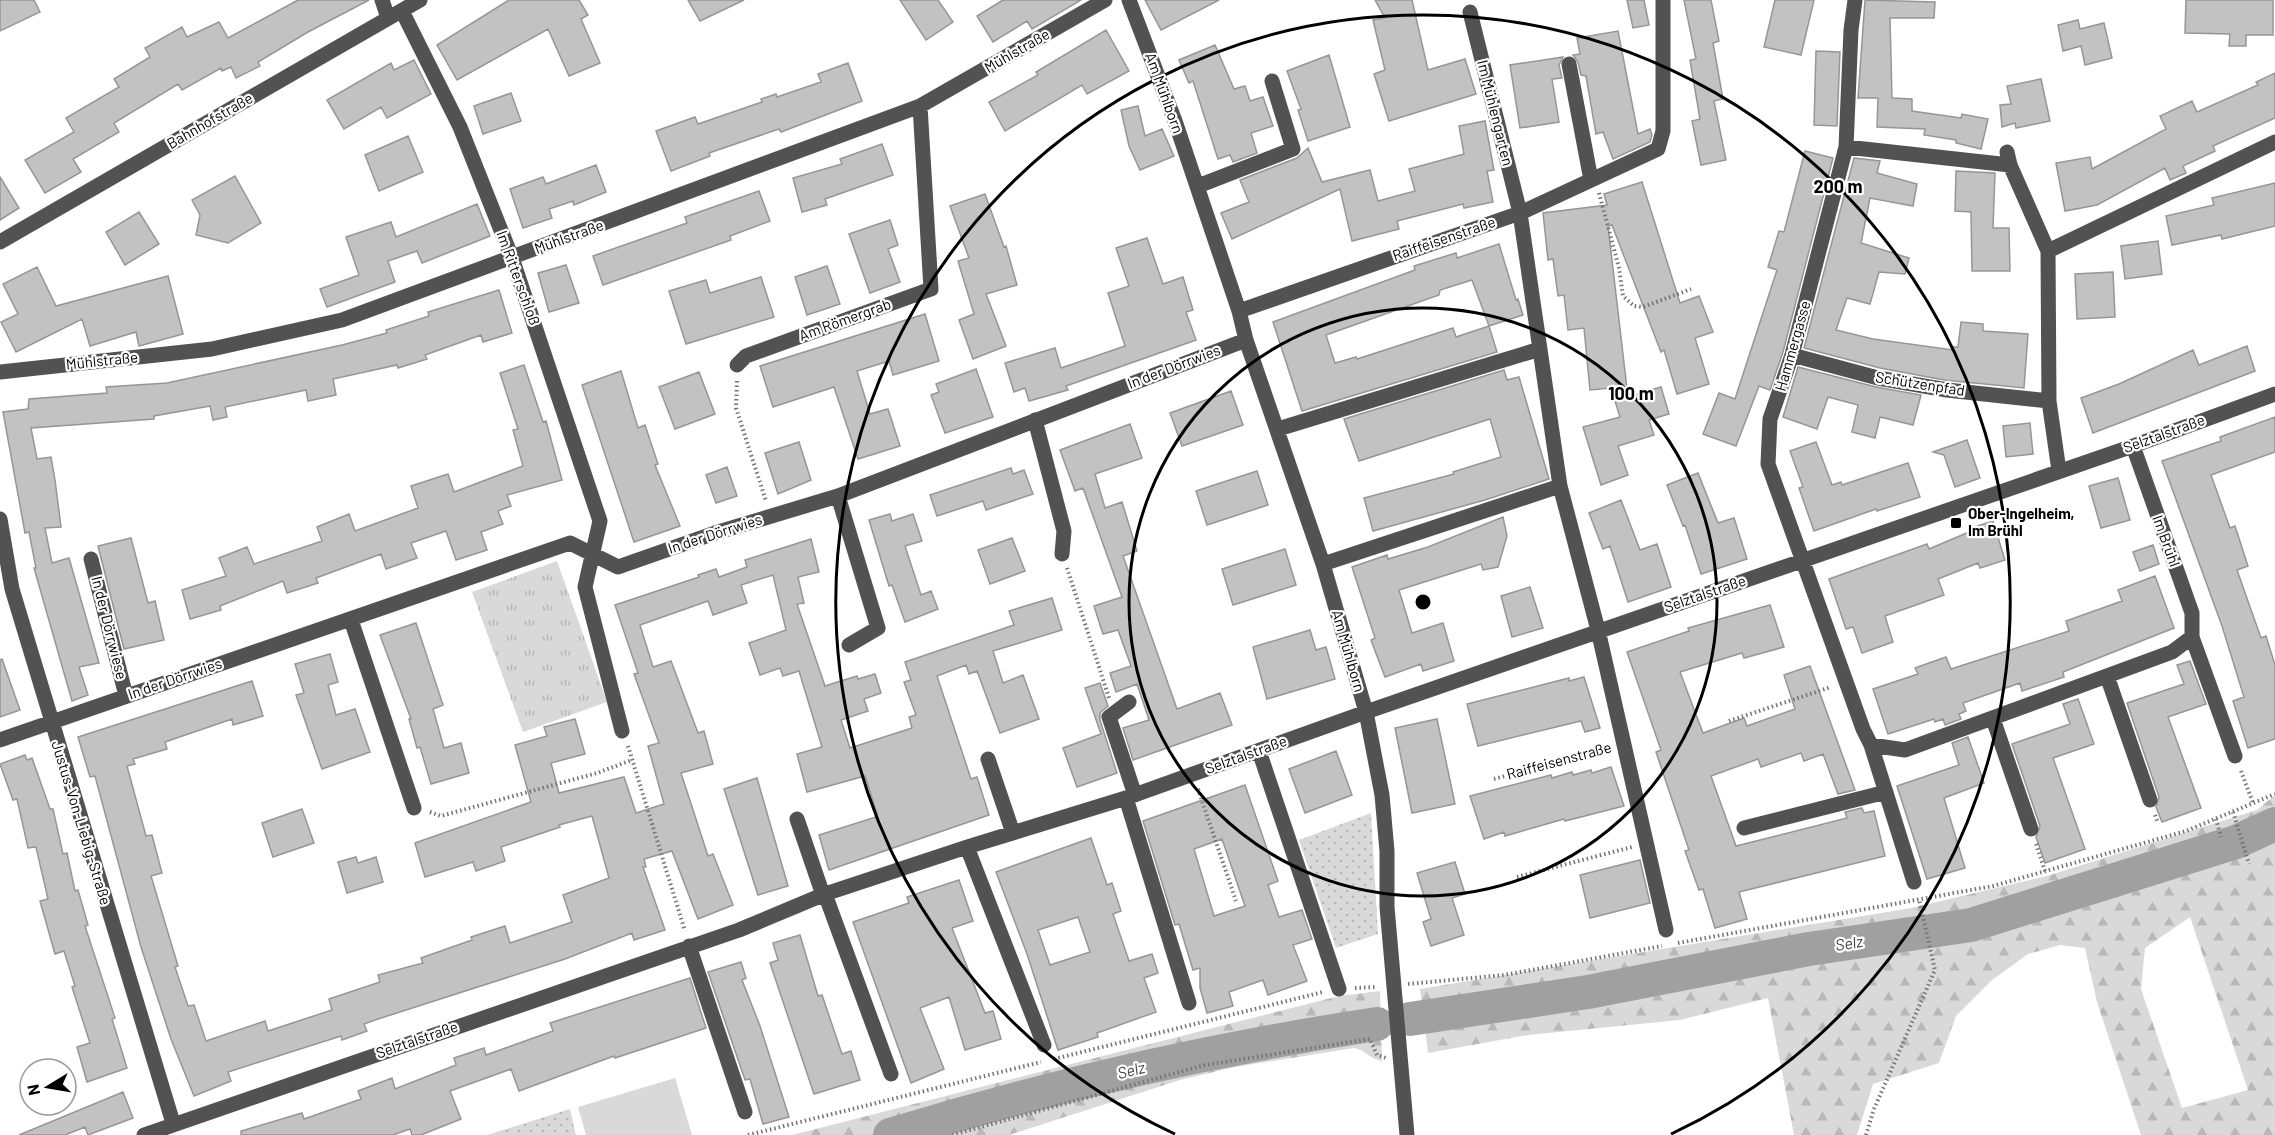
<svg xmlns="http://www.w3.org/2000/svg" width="2275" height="1135" font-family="Barlow,sans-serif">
<defs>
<pattern id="grass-tufts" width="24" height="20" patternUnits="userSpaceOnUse" patternTransform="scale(1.5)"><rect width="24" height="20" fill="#d9d9d9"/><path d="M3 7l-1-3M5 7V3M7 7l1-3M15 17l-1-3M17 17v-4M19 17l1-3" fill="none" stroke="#b8b8b8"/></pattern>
<pattern id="forest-firs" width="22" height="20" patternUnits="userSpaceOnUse" patternTransform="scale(1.5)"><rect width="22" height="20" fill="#d9d9d9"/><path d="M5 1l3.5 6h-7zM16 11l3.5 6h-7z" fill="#b8b8b8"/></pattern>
<pattern id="park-dots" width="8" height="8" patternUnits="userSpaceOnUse" patternTransform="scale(1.5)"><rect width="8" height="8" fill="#d9d9d9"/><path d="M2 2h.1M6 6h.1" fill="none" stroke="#b8b8b8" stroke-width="1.8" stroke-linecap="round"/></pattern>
</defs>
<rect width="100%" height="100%" fill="#fff"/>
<path fill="url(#grass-tufts)" d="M557,561L607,702L523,732L472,592Z"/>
<path fill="url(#forest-firs)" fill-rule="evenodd" d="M2275,795V1135H2141L2097,1002L2085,948L2060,945L2028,954L1992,980L1956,1016L1939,1063L1873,1084L1857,1135H1794L1768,998L1680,1020L1528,1035L1428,1053L1420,989L1911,908L2047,876L2257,810ZM2190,917L2248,1090L2182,1108L2141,989L2145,948Z
M1380,991L1382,1061C1370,1059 1365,1050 1354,1048L1235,1067L1180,1080L1009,1135H792L1339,996Z"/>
<path fill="url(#park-dots)" d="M1371,813L1378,934L1336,948L1299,840Z
M570,1109L576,1135H487Z"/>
<path fill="#d9d9d9" d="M675,1078L692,1135H586L578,1107Z"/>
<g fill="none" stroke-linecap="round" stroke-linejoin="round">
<path stroke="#a0a0a0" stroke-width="34" d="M1410,1019L1588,992L1809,949L1971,925L2236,842L2275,824
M890,1135C1050,1086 1212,1049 1377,1024"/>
</g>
<path fill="#c2c2c2" stroke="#969696" stroke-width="1.5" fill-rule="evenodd" d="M0,0H34L40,12L0,31Z
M298,0H369L308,32L258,62L260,66L236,78L231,67L222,71L221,68L182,90L178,84L114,123L119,132L73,159L81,172L45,193L25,160L74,132L66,118L119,87L114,79L150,57L145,48L182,27L187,37L219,22L228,38Z
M509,0H579L588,15L581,19L600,63L569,76L548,29L457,80L437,45Z
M688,0H744L700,21Z
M900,0H938L953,22L926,40Z
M1003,0H1081L1032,29L1027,21L993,42L977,16Z
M1145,0H1219L1161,30Z
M1375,0H1412L1428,70L1465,59L1476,94L1389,121L1374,74L1385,70L1373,20L1385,18Z
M1627,0H1644L1649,25L1633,28Z
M1684,0H1711L1719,41L1713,43L1723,99L1714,101L1726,160L1701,165L1692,121L1700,119L1690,60L1696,59Z
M1775,0H1814L1801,55L1764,47Z
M1865,0L1935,2L1934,18H1890L1892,98L1912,99V111L1961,118L1962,114L1988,119L1981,149L1956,143V140L1924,135L1925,129L1877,127L1878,98H1858Z
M2186,0H2273V35H2246V46H2229L2230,34L2185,33Z
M2078,20L2080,29L2104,23L2112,58L2085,65L2081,46L2063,51L2058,25Z
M1106,30L1129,71L1087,94L1082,85L1005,131L989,102L1038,75L1036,72Z
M1618,31L1638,134L1650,129L1652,135L1650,142L1613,159L1603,132L1596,134L1586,76L1581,75L1578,62L1573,55L1580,54L1577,38Z
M1215,45L1234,89L1245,86L1250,101L1263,97L1273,126L1251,133L1257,153L1233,162L1230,155L1218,159L1193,81L1189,83L1179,60Z
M1816,51L1840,52L1837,126L1814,125Z
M1329,55L1350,127L1308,141L1298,110L1301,109L1287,71Z
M1563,57L1559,65L1562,78L1552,79L1559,122L1520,128L1510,65Z
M414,60L431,94L387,118L381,107L344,129L327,100L391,63L394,70Z
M848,63L862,101L781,132L779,129L709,153L710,156L671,171L656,131L695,117L698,124L762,102L761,99L776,94L777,97L821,82L818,74Z
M2275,73V118L2213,146L2215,151L2183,166L2186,173L2170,180L2165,168L2097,205L2065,211L2056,163L2090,157L2092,169L2166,129L2160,116L2192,101L2197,112L2258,85L2256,82Z
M2041,79L2050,121L2016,128L2015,123L2002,127L2000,105L2011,104L2007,86Z
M511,93L521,121L483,134L474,106Z
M1138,106L1145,136L1162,129L1174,156L1140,170L1129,146L1121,110Z
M1485,121L1494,170L1487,171L1493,202L1464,208L1463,204L1397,221L1399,229L1352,241L1340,189L1232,239L1221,213L1249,202L1240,180L1297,158L1308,148L1322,182L1370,170L1378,201L1415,191L1409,169L1464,154L1459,126Z
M408,136L423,172L379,191L365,155Z
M882,144L893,175L825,199L827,205L802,212L793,178L842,164L840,159Z
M1805,151L1833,158L1783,352L1770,390L1759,386L1736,446L1703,434L1719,393L1735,399L1777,270L1768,267L1779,231L1784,232Z
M1854,158L1880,161L1877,173L1917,184L1913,206L1870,198L1861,243L1909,258L1905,274L1879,272L1870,304L1847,298L1836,330L1873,339L1953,350V347H1958L1961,322L1983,324V331L2028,334L2024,388L1944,380L1880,368L1804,348Z
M596,165L606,192L574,205L573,201L549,209L552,218L523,228L510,189L543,177L546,184Z
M1956,171L1995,173L1993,228H2009L2010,271H1972L1971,212L1955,211Z
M235,176L261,223L228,243L196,235L200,215L192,200Z
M0,177L19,208L0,220Z
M1642,182L1680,303L1699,296L1713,332L1695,338L1709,384L1677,394L1664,350L1661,352L1612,225L1608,226L1628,397L1661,387L1669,414L1649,420L1654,435L1618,446L1628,475L1601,485L1583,427L1620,417L1611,388L1590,390L1584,328L1568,330L1564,295L1558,296L1553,259L1548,260L1543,213L1607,205L1604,194Z
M2275,183V226L2222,239L2221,235L2172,245L2166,216L2214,205L2212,198Z
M759,191L770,221L730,236L731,240L603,285L593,256L687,223L685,217Z
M985,194L1004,247L1006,246L1017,285L986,294L1006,346L973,359L959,320L974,314L958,261L969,258L950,206Z
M477,204L490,236L422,263L417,251L388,261L395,282L327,307L320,289L359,275L346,237L391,222L396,237Z
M139,212L159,244L125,265L106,232Z
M890,220L898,245L888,249L900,282L870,293L849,234Z
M1147,238L1163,284L1183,277L1193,310L1186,312L1196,340L1066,386L1068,390L1029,401L1025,388L1014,392L1005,363L1055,348L1061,368L1125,346L1108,293L1129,286L1116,248Z
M2158,241L2162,274L2125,279L2121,246Z
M1499,244L1516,300L1518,299L1523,315L1489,326L1497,352L1302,411L1273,322L1415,270L1414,266L1456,253L1457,258ZM1472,280L1489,326L1456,337L1453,328L1357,359L1356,357L1335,363L1326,335L1439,295L1440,290Z
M566,265L579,303L549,312L538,273Z
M827,266L840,304L807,315L795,277Z
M37,267L56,306L168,276L183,334L139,346L136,332L90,346L82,319L16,352L1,322L18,314L3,284Z
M2113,272L2115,317L2077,319L2075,274Z
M761,277L774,317L686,344L669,291L706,280L710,293Z
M499,290L512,333L483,342L481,335L425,355L427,359L398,368L397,365L333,379L336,395L308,401L306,390L225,407L227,417L213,420L210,406L154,416V419L31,428L37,459L51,457L55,480L61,527L45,528L52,563L69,558L99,663L79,667L88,695L72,701L34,568H36L29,532L25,533L3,412L28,409L29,399L107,393L106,387L167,383L342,345L387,333L386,330L429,316L428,312Z
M925,314L939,361L893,375L889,361L857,371L870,414L888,409L900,446L858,459L834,387L773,407L760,366Z
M2247,346L2255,371L2093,433L2081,398L2119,384L2193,350L2199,365Z
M524,365L543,422L546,421L562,480L507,495L511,506L498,511L503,524L481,532L487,550L456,560L446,531L411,543L417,558L386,569L381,554L316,578L318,583L287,593L283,581L220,606L221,610L190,619L182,590L226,576L219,558L247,547L254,564L322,541L317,527L349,514L355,531L418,508L411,486L448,474L454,492L523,466L513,430L518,429L500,373Z
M1798,367L1876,387L1921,395L1913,425L1880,417L1875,438L1852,432L1858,405L1828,397L1817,429L1783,417Z
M976,369L993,417L945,433L931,395L939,392L936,384Z
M1504,370L1507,380L1519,377L1549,479L1485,500L1373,531L1364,498L1454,474L1453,472L1501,457L1490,419L1359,461L1344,419Z
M621,371L638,428L645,425L658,464L655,465L680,526L634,542L582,385Z
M699,372L715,414L675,429L659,387Z
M1231,391L1243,425L1182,446L1170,413Z
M2275,417V452L2211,475L2230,528L2235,526L2248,566L2237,570L2261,638L2266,636L2275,665V739L2248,748L2233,701L2244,697L2222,626L2162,461L2221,441L2220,437Z
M2030,423L2033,454L2006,457L2003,426Z
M1130,424L1142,458L1095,474L1105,508L1122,502L1137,551L1123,556L1177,709L1220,693L1232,725L1133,760L1123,728L1149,720L1137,684L1116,692L1110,673L1131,666L1118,630L1103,634L1094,606L1122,597L1083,488L1075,491L1060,450Z
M1967,440L1980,478L1955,487L1944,455L1933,452Z
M799,442L811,480L778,494L765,453Z
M1816,442L1832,485L1841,482L1842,485L1908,463L1920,497L1877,511L1876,509L1814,531L1799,488L1803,487L1790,451Z
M727,467L737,496L716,503L706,475Z
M1011,468L1013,474L1024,470L1033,494L986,510L983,501L937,516L930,495Z
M1257,471L1268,505L1207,525L1196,491Z
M1698,473L1718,523L1734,518L1747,559L1701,574L1685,525L1683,526L1667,485Z
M2118,478L2130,520L2101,528L2089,486Z
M1621,500L1640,550L1657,544L1671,587L1628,602L1610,546L1603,549L1589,513Z
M890,514L892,521L913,514L922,541L905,546L921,595L931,591L938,609L905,622L892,585L889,586L869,520Z
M1503,517L1507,536L1498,567L1483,570L1481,564L1399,590L1412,633L1443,623L1454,661L1423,671L1421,664L1385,677L1371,640L1375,638L1352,567L1387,555L1388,559L1428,547Z
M1993,521L2005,560L1980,568L1978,563L1938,579L1944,595L1885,616L1893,642L1862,653L1853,627L1846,629L1829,579L1927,544L1929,549L1969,532L1968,529Z
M131,538L148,603L155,601L164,640L124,649L98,546Z
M1012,538L1025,571L990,584L978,550Z
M811,539L819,572L798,577L804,603L797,604L825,686L857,676L858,679L875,674L881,693L864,699L868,711L841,720L850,748L912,728L909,717L916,715L904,682L911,680L905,662L1014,625L1009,611L1052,598L1062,630L993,651L1003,683L1023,675L1039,719L1000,733L977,671L969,674L966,665L937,676L971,779L977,777L989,815L829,870L819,835L876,817L877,814L865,776L807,792L797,754L822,747L799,671L783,676L780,668L760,675L749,643L786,630L773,575L741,585L747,603L713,615L708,601L640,625L653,667L671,661L698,733L704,731L713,764L681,773L708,856L713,854L733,905L698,919L672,851L644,859L646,867H643L665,930L634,940L632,933L565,959L375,1020L364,1024L367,1031L342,1040L341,1036L228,1072L231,1081L194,1096L171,1039L141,947L95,776L90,777L78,737L252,681L263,716L233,725L232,719L165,742L167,749L133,759L135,764L127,766L146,836L152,835L162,873L151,876L178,966L175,967L188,1006L194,1005L206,1041L265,1021L268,1031L332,1010L329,999L380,982L378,975L423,963L421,958L472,940L471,937L505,926L510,943L572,922L563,895L609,878L592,816L559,825L560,827L501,847L505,861L476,871L473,862L425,877L415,843L531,802L515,745L547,736L544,727L575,719L585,754L551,763L559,793L624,777L636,813L664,804L648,746L659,743L634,674L638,673L615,605L699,577L698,575L716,569L719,577L747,567L745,560Z
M2153,545L2159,564L2140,571L2133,552Z
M1285,549L1296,585L1233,605L1222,569Z
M2155,576L2174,628L2063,672L2064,677L2022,691L2020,683L1963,703L1966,711L1959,714L1961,719L1945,725L1943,719L1935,722L1934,719L1888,734L1873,689L1918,674L1915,668L1946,657L1951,669L2069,631L2066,621L2122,601L2118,590Z
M1530,587L1543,628L1512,637L1501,596Z
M1770,605L1784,647L1744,658L1742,653L1680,672L1703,733L1744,718L1747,726L1795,709L1784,675L1810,666L1855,790L1838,794L1823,754L1804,761L1801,753L1761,767L1758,759L1711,776L1736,846L1847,818L1845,812L1862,808L1864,813L1874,811L1885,856L1739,892L1747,919L1715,928L1703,889L1699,890L1685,851L1689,850L1656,752L1661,750L1627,652L1689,631L1688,628Z
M416,623L443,705L433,709L444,748L461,743L469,773L431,784L420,747L417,748L409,719H411L380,635Z
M1310,630L1316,650L1326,647L1335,679L1267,699L1253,647Z
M330,654L338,682L328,685L336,715L355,709L370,752L322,769L296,695L304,693L295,664Z
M2,659L20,710L0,717V660Z
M2190,661L2206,704L2168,717L2201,808L2162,822L2156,807L2159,797L2127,703L2184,684L2177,665Z
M1584,677L1600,728L1585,732L1581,721L1478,746L1467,704L1569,678V681Z
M1100,683L1108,706L1100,713V720L1117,773L1077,787L1063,748L1101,734L1085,688Z
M2078,699L2094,744L2053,758L2085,849L2045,863L2036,837L2040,826L2012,744L2070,724L2063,704Z
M1437,719L1455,804L1412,813L1395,728Z
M1968,737L1984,783L1944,798L1965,868L1927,879L1897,786L1959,765L1952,743Z
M1336,751L1352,795L1305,813L1289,769Z
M25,755L27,760L32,758L50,809H53L63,854L67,853L75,891L78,890L88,925L85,926L115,1018L112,1019L127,1068L87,1082L77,1047L90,1043L72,987L75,986L64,951L55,954L40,901L48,899L36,847L28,848L17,799L13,800L0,764Z
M1611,767L1624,806L1565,821L1564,819L1505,836L1504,832L1484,839L1470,796L1551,775L1552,778L1572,772L1573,775L1591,770L1592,773Z
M757,778L788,886L758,895L724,789Z
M1245,785L1278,881L1268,885L1279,917L1302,910L1312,939L1293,945L1307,981L1268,995L1263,980L1229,992L1233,1006L1207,1013L1200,988V968L1193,970L1179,924L1175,925L1143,821ZM1222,839L1245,906L1214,916L1194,849Z
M302,809L314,843L273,857L262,823Z
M1091,838L1107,885L1112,883L1121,911L1113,914L1129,961L1152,954L1158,973L1144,978L1156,1012L1097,1033L1098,1037L1058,1050L1027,954L996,872ZM1078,917L1090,952L1050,965L1038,930Z
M356,857L358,863L376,857L383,882L347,893L338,862Z
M1640,860L1650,903L1590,918L1580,875Z
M1455,862L1465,894L1452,898L1464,935L1431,946L1423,922L1431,919L1417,873Z
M959,880L973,921L952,928L985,1013L993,1011L1001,1039L965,1050L949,997L920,1008L944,1069L911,1083L853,922L909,903L907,897Z
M800,935L818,996L822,995L842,1054L851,1051L860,1080L814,1094L770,963L778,960L773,943Z
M741,962L746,978L742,980L760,1026L789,1117L763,1124L750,1079L745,1080L708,972Z
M690,978L706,1028L615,1058L614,1056L519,1091L511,1069L450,1091L461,1119L421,1135H412L410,1129L393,1135H241V1131L302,1113L304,1119L361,1099L358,1091L392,1078L395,1089L456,1065L454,1058L484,1048L486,1055L553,1031L550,1023Z
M123,1092L133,1118L88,1135L85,1127L65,1135H19Z"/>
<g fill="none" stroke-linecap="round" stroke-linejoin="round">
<path stroke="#747474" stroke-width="4" stroke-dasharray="1.5 3" stroke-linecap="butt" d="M1599,193L1619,268L1623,296L1634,306L1643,307L1691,289
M737,381L736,408L766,501
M1067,568L1109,698
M1729,721L1831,687
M628,746L685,931
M2241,771L2253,803
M1494,779L1609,748
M1198,789L1236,901
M430,812L441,816L597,773L632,760
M2233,812L2249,864
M2155,815L2158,823
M2216,819L2221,837
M2036,844L2045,871
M1517,877L1632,847
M1678,943L1993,886L2186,831L2275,794
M1408,984L1504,975L1662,946
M1355,988L1377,987
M1054,1059L1323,992
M748,1135L1041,1062
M952,1135L1205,1065L1370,1039L1377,1055L1386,1058
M1866,1135L1874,1109L1935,970L1919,899"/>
<path stroke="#525252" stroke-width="15" d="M382,0L388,18
M1129,0L1175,121L1239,311L1246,340L1323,564L1366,712L1382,795L1387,851V907L1407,1135
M1855,0L1851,30L1846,147L1792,355L1770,419L1768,464L1863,729L1871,745L1914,882
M402,11L460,127L512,258L600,521L585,587L622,731
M1470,12L1520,213L1658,149L1663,131V0
M1569,64L1591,180
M1846,147L2010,165
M2007,152L2010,165L2048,251
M1198,186L1293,149L1272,81
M0,242L420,0
M1239,311L1520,213L1560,486L1598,630L1666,930
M1792,355L1878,378L1947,390L2049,401
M737,365L746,356L931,289L920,106
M0,372L212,349L342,320L920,106L1105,0
M1035,420L1064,531L1062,554
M1278,429L1540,349
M2059,471L2049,401L2048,251L2275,142
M838,496L878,628L849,645
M0,519L12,589L173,1123
M91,559L126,696
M1323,564L1560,486
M351,620L414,808
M2192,637L2235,756
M2107,676L2150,800
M1129,702L1109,717L1135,795
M1993,719L2031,829
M0,740L570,543L618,567L715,533L838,496L1246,340
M1871,745L1905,750L2172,652L2192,637V613L2133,446
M1259,751L1339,989
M988,759L1013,833
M1126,798L1189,1003
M797,819L823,895
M1744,828L1886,792
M967,847L1044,1045
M825,894L891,1074
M689,946L745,1112
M144,1135L739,930L825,894L967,847L1126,798L1366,712L2133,446L2275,394"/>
</g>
<g fill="none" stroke="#000" stroke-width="3">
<circle cx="1423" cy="602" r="294"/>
<path d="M1175 1134A587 587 0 1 1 1671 1134"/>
</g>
<rect fill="#000" stroke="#fff" stroke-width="2" x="1950" y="517" width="12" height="12" rx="3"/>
<g text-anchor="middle" stroke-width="4.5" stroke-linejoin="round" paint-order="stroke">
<g font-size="15" fill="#000" stroke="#fff">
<text transform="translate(1017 51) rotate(-30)" y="5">Mühlstraße</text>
<text transform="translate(1164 93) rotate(70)" y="5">Am Mühlborn</text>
<text transform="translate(1495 113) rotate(76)" y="5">Im Mühlengarten</text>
<text transform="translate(210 121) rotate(-30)" y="5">Bahnhofstraße</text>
<text transform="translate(569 237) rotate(-20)" y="5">Mühlstraße</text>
<text transform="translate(1444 239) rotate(-19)" y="5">Raiffeisenstraße</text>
<text transform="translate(518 278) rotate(70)" y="5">Im Ritterschloß</text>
<text transform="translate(845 320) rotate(-20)" y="5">Am Römergrab</text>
<text transform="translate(1793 346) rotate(-74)" y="5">Hammergasse</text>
<text transform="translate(102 361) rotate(-6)" y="5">Mühlstraße</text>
<text transform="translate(1174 367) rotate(-21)" y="5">In der Dörrwies</text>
<text transform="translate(1920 384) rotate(9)" y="5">Schützenpfad</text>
<text transform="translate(2164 434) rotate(-20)" y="5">Selztalstraße</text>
<text transform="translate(715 534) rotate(-18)" y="5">In der Dörrwies</text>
<text transform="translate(2166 541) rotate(70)" y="5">Im Brühl</text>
<text transform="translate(1705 594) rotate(-19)" y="5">Selztalstraße</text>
<text transform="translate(109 628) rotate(76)" y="5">In der Dörrwiese</text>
<text transform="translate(1348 651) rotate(74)" y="5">Am Mühlborn</text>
<text transform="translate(175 679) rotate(-19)" y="5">In der Dörrwies</text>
<text transform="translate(1246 755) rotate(-20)" y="5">Selztalstraße</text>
<text transform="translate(1559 761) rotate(-15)" y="5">Raiffeisenstraße</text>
<text transform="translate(81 823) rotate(73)" y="5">Justus-Von-Liebig-Straße</text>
<text transform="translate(417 1040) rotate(-19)" y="5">Selztalstraße</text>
</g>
<g font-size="15" font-weight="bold" fill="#000" stroke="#fff" text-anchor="start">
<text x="1968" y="519">Ober-Ingelheim,<tspan x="1968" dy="17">Im Brühl</tspan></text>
</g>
<g font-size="16" font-style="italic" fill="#414141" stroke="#fff">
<text transform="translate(1849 943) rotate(-9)" y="6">Selz</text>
<text transform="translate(1131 1070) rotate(-14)" y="6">Selz</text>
</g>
</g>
<circle cx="1423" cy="602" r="9" fill="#000" stroke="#fff" stroke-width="3"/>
<g font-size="18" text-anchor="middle" font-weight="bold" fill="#000" stroke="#fff" stroke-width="4.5" stroke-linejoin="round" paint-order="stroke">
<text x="1838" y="193">200 m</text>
<text x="1631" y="400">100 m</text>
</g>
<g transform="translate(48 1087) rotate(259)"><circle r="28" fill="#ffffff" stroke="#999999" stroke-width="1.5"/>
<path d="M0-4.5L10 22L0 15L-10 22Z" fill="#000000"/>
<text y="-9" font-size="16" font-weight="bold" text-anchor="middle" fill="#000000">N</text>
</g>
</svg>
